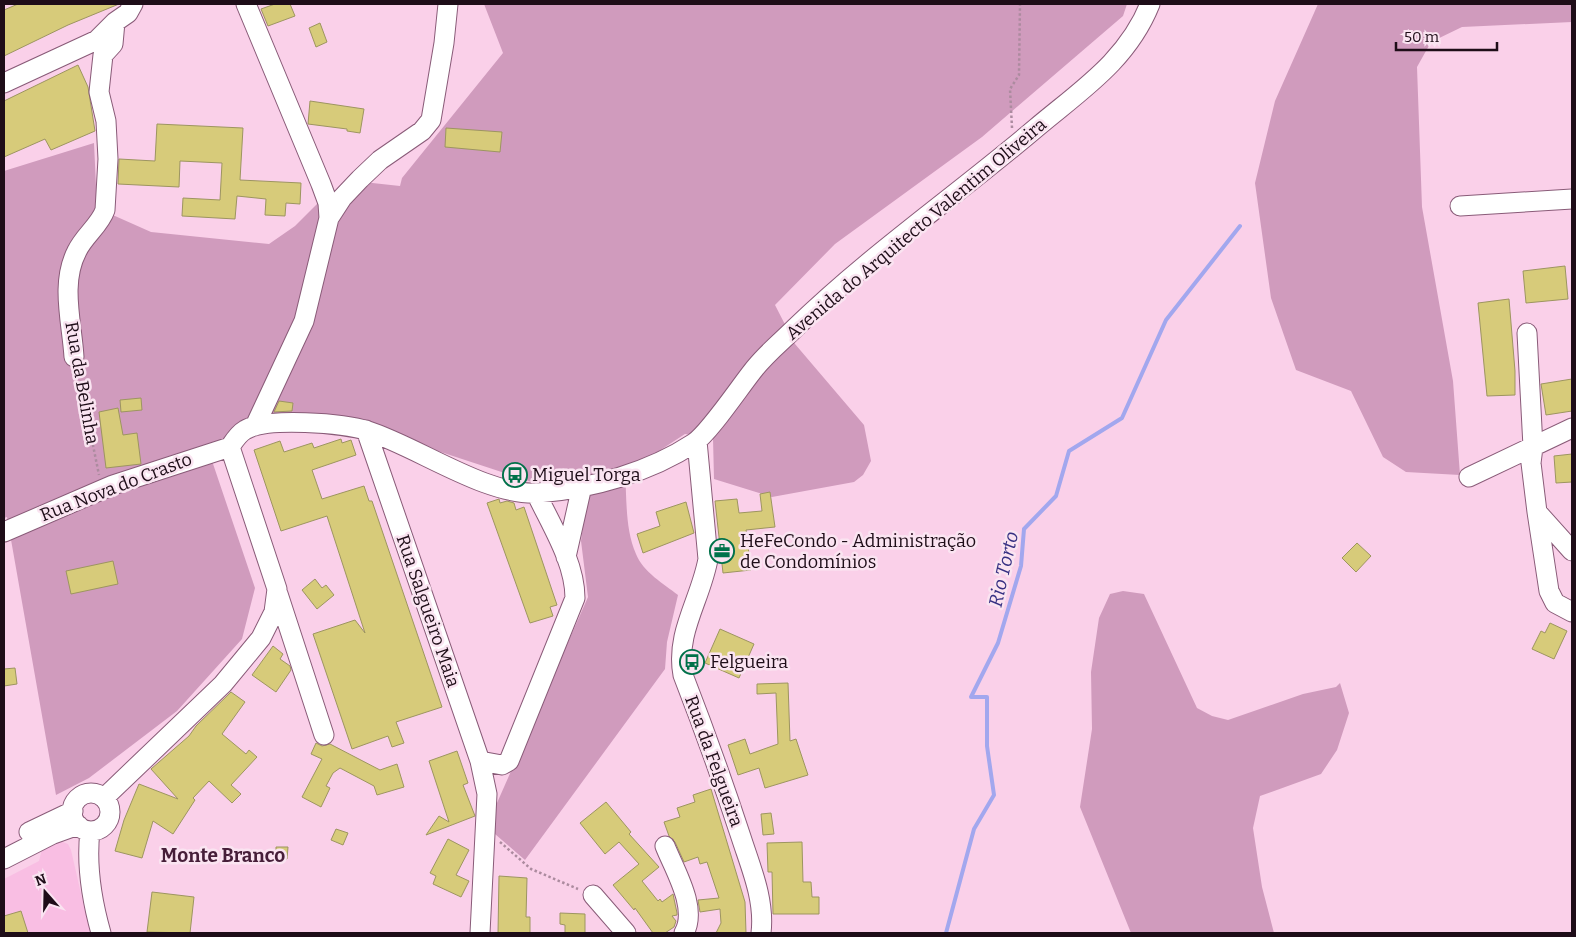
<svg xmlns="http://www.w3.org/2000/svg" width="1576" height="937" font-family="Bitter,serif">
<rect width="100%" height="100%" fill="#fad0e9"/>
<path fill="#f9bee3" d="M60,841L68,844L71,850L90,933H4V879L39,861L42,849Z"/>
<path fill="#d09bbd" d="M484,4H1127L1123,16L982,137L835,244L775,305L795,344L864,425L871,461L863,475L854,482L772,497L714,479L713,438L685,434L625,473C627,500 625,529 636,554C643,572 664,584 678,595L667,642L665,669L525,860L495,834L493,812L588,597L581,541L586,504L544,486L325,414L272,418L233,432L208,449L255,588L242,639L177,711L89,778L56,795L7,517L4,518V171L94,143L97,208L151,232L269,244L295,226L321,200L354,181L400,186L402,178L503,53Z
M1318,4H1572V22L1462,27L1431,42L1417,67L1422,207L1453,381L1460,475L1406,472L1383,457L1351,391L1296,370L1271,298L1255,183L1275,101Z
M1123,591L1144,594L1197,708L1212,716L1228,720L1303,694L1336,687L1340,683L1349,713L1337,750L1321,774L1260,796L1253,828L1262,887L1274,933H1131L1080,807L1092,729L1091,672L1099,618L1110,594Z"/>
<g fill="none" stroke-linecap="round" stroke-linejoin="round">
<path stroke="#a2a7ee" stroke-width="4" d="M946,933L974,829L994,795L987,746V697H971L998,643L1021,566L1024,529L1056,496L1069,451L1122,418L1166,320L1240,226"/>
</g>
<path fill="#d7cb7a" stroke="#9d9560" d="M18,4H119L68,25L4,56V10Z
M275,4H290L295,16L268,26L261,9Z
M320,23L327,42L316,47L309,28Z
M78,65L88,87L95,131L51,150L45,139L4,157V101Z
M310,101L364,109L360,133L347,131V129L308,124Z
M157,124L243,128L240,180L301,183L300,204L286,203L285,216L265,215L266,199L237,196L235,219L182,216L183,198L220,200L222,163L180,161L179,187L118,184L119,159L155,161Z
M446,128L502,132L500,152L445,147Z
M1565,266L1568,299L1526,303L1523,271Z
M1509,299L1515,371V395L1487,396L1478,303Z
M1572,379V411L1546,415L1541,384Z
M141,398L142,410L121,412L120,400Z
M279,401L293,403L292,411L274,412Z
M118,408L123,435L137,433L141,464L106,468L99,412Z
M341,439L342,443L351,440L356,455L312,470L322,499L364,486L369,501H372L442,707L396,722L404,743L392,747L388,736L352,749L313,634L355,620L365,633L327,516L281,531L254,450L280,441L284,452L312,443L314,448Z
M1572,454V482L1556,483L1554,456Z
M770,492L775,527L746,530L751,570L723,573L715,501L737,499L739,513L762,511L760,494Z
M499,499L500,503L507,501L514,503L516,510L524,507L557,605L550,607L553,616L530,623L487,503Z
M686,502L694,533L643,553L637,534L660,526L656,512Z
M1357,543L1371,556L1356,572L1342,558Z
M113,561L118,584L71,594L66,571Z
M315,579L322,588L326,585L334,595L317,609L302,590Z
M1550,623L1567,631L1554,659L1532,649L1541,631L1545,633Z
M720,629L754,644L739,678L705,663Z
M273,646L283,654L280,659L290,666L291,670L276,692L252,675Z
M15,668L17,684L4,686V669Z
M788,683L790,741L796,739L808,775L765,788L759,768L738,775L728,745L745,739L750,754L778,744L776,693L757,694V684Z
M231,692L245,702L222,734L246,754L249,750L257,757L231,785L241,794L232,803L209,781L193,798L195,800L173,834L153,821L142,858L115,851L124,820L139,784L178,799L151,769L189,736L196,726Z
M316,743L322,746L330,744L380,770L397,764L404,787L377,795L374,786L340,768L333,773L326,786L330,788L321,807L302,797L322,759L311,754Z
M457,751L468,783L463,785L475,816L426,835L439,816L449,822L429,761Z
M711,789L745,902L746,933H716L721,923L720,909L700,912L698,900L719,898L707,862L700,864L698,857L684,862L675,842L669,836L664,822L680,817L677,808L695,802L693,795Z
M606,802L631,832L629,834L659,867L642,881L658,901L660,899L662,902L673,894L677,913V915L672,916L676,921L674,927L665,933H653L635,908L634,910L613,885L639,864L619,842L605,854L580,823Z
M771,813L774,834L763,835L761,814Z
M336,829L348,833L343,845L331,840Z
M448,839L469,850L456,875L469,881L461,897L433,884L436,876L430,873Z
M802,842L803,882H811L812,897H819V914H773L772,872H768L767,843Z
M276,847H288L287,859L276,858Z
M499,876L527,878L526,917H530V933H498Z
M152,892L194,897L190,933L147,932Z
M21,911L28,933H4V916Z
M560,913L585,914V933H565V925L560,924Z"/>
<g fill="none" stroke-linecap="round" stroke-linejoin="round">
<defs>
<path id="minor" d="M246,4L321,184L328,203L329,218
M4,83L97,40L115,22L128,13L133,4
M1460,206L1572,199
M1527,333L1533,447L1531,463L1537,512L1572,551
M74,357C72,323 60,283 77,251C84,236 100,225 105,210L108,159L106,121L99,92L103,55L113,44L115,22
M255,426L304,321L329,218L342,198L360,179L380,160L422,131L431,120L444,43L448,4
M366,430L480,761L487,794L480,933
M697,441L708,559C701,599 675,633 683,675C704,729 723,782 741,837C751,868 765,900 761,933
M230,447C234,441 238,434 245,430C266,417 344,423 368,431C418,447 486,496 538,493C591,489 650,472 694,443C710,432 741,385 755,368C767,353 782,341 795,328C870,255 957,195 1036,128C1081,90 1127,61 1150,4
M1469,477L1572,428
M1537,512L1549,591L1555,603L1572,612
M4,532L113,485L230,447
M566,557L582,486
M278,594L324,735
M480,761L502,765L509,761L575,598C575,562 551,525 536,493
M72 812a19 19 0 1 1 38 0a19 19 0 1 1-38 0Z
M104,798L223,684L261,638L274,612L277,589L230,447
M90,831C86,865 92,901 101,933
M29,832L73,811
M665,846C675,871 698,908 684,933
M4,859L53,834L78,825
M593,895L626,933"/>
</defs>
<use href="#minor" stroke="#895b78" stroke-width="21"/>
<path stroke="#ac8b9f" stroke-width="2.5" stroke-dasharray="2.5 2.5" stroke-linecap="butt" d="M1012,128L1010,89L1019,75L1020,4
M78,371L99,475
M500,842L531,869L578,889"/>
<use href="#minor" stroke="#fff" stroke-width="19"/>
</g>
<defs>
<symbol id="bus-ring" viewBox="-11 -11 22 22"><circle r="9.5" fill="#fae4f1" stroke="#00714a" stroke-width="1.5"/><path d="M-5-6H5V4H4V6H2V4H-2V6H-4V4H-5ZM-3.5-4V0h7V-4ZM-3.5 1.2v1.5H-2V1.2ZM2 1.2v1.5H3.5V1.2Z" fill="#00714a"/></symbol>
<symbol id="office-ring" viewBox="-11 -11 22 22"><circle r="9.5" fill="#fae4f1" stroke="#00714a" stroke-width="1.5"/><path d="M-6-3h4V-5.5h4V-3h4V5H-6ZM-1-4.5V-3h2v-1.5ZM-6 0V1H6V0Z" fill="#00714a"/></symbol>
</defs>
<g fill-rule="evenodd">
<use href="#bus-ring" x="501" y="461" width="28" height="28"/>
<use href="#office-ring" x="708" y="537" width="28" height="28"/>
<use href="#bus-ring" x="678" y="648" width="28" height="28"/>
</g>
<g text-anchor="middle" stroke-width="5" stroke-linejoin="round" paint-order="stroke">
<g font-size="18" fill="#1e0d18" stroke="#fae4f1">
<text transform="translate(916 229) rotate(-40)" y="6">Avenida do Arquitecto Valentim Oliveira</text>
<text transform="translate(82 383) rotate(80)" y="6">Rua da Belinha</text>
<text transform="translate(116 487) rotate(-21)" y="6">Rua Nova do Crasto</text>
<text transform="translate(428 611) rotate(71)" y="6">Rua Salgueiro Maia</text>
<text transform="translate(714 761) rotate(70)" y="6">Rua da Felgueira</text>
</g>
<g font-size="18" fill="#1e0d18" stroke="#fae4f1" text-anchor="start">
<text x="532" y="481">Miguel Torga</text>
<text x="740" y="547">HeFeCondo - Administração<tspan x="740" dy="21">de Condomínios</tspan></text>
<text x="710" y="668">Felgueira</text>
</g>
<g font-size="19" font-style="italic" fill="#373183" stroke="#fae4f1">
<text transform="translate(1003 569) rotate(-77)" y="7">Rio Torto</text>
</g>
<g font-size="19" font-weight="bold" fill="#461e39" stroke="#fae4f1">
<text x="223" y="862">Monte Branco</text>
</g>
</g>
<rect width="1576" height="937" fill="none" stroke="#1e0d18" stroke-width="10"/>
<g transform="translate(45 892) rotate(340)" stroke="#fae4f1" stroke-width="4" paint-order="stroke">
<path d="M0-4L9 19L0 12L-9 19Z" fill="#1e0d18"/>
<text y="-8" font-size="14" font-weight="bold" text-anchor="middle" fill="#1e0d18">N</text>
</g>
<path d="M1396 42v8h101v-8" fill="none" stroke="#1e0d18" stroke-width="2.5"/>
<text x="1404" y="42" font-size="15" fill="#1e0d18" stroke="#fae4f1" stroke-width="4" paint-order="stroke">50 m</text>
</svg>
